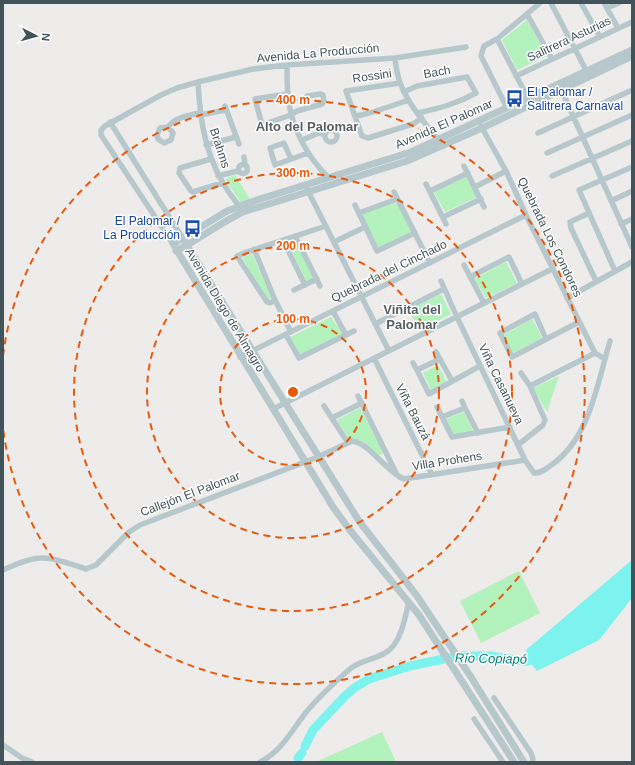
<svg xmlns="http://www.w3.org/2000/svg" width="635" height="765" font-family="Helvetica,sans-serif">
<rect width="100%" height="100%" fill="#eeebeb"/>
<path fill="#b3f2bc" d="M527,20L547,56L517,70L502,40Z
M235,175L250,199L241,203L225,179Z
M466,177L477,197L445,212L434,192Z
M395,203L398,205L411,227V232L380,247L377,246L363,216L364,213Z
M294,240L314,279L307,282L288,243Z
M252,254L271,297L270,300H268L242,257Z
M506,262L517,283L486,298L474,279Z
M441,294L451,314L419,330L409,310Z
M331,317L343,334L300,355L290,337Z
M532,319L542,338L513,353L504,335Z
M438,365L446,381L431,390L423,373Z
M559,376L547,412L533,388Z
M360,408L383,452L382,455H379C370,447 362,437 349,439L337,420Z
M464,412L473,431L453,434L446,419Z
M519,571L540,613L481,643L460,601Z
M382,732L396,762H316Z"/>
<path fill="#7cf3ef" d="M632,560V598L599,640L537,671L529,661L526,650Z"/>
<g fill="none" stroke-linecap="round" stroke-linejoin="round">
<path stroke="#7cf3ef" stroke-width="9" d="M305,746L313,730L344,697L354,688L369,679L410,666L458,656H491L523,661H528L539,657
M298,758L302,753"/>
<path stroke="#b7c8cc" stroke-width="5.5" d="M551,3L588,74
M581,3L600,37
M604,3L618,28
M607,8L619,3
M527,14L552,59
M497,39L528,98
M395,58C396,67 397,76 401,85C409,106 429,128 443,146
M287,65C287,75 287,86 288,96C291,127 307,157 329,178
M516,76L632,22
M198,82C200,122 206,160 230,194C234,199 237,204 242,209
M400,83L346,91L362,136L368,138L413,124L422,118
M561,89L632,247
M404,92L417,86L467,77L476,93C456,104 440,108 418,113
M287,94L255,99L262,125L288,116L297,111L322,104L324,101L323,95L321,94L307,96L306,108
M225,106L239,144
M507,108L481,56L484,46L497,39L540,3
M200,115L226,110
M356,116L370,113L409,100
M110,122L183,239
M481,126L506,171L526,215L595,353L605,359
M168,127L173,133L171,140L164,143L158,139L157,135L160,128L168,127C174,118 189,115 200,113
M325 136a6 6 0 1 1 12 0a6 6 0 1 1-12 0Z
M538,133L632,90
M302,140L319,133L325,135
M206,145L236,137
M547,153L632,115
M244,157L245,164
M211,159L180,168L179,173L191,191L193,192L222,183
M291,159L284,143L270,148L275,165L308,153
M238.5 169a4.5 4.5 0 1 1 9 0a4.5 4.5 0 1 1-9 0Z
M464,166L484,207
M218,176L238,171
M552,176L632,141
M426,184L446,224
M475,187L506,171
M307,189L389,351
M430,191L468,173
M394,192L430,263
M611,201L632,191
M355,205L377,251L415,233
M359,213L397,199
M589,213L570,222L571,228L596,281
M443,217L481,199
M621,224L632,219
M295,236L320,286
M283,240L305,285
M334,242L365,227
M173,244L101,135V130L105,126L161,95L177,88L198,82L253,69L287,65L395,58L466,47
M254,249L275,300L291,332
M464,265L484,303
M615,271L579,190L632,167
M470,277L509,257L522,284
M441,281L457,317L525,460L534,473C540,473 545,470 550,466C590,439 597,384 610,341
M294,290L317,279
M567,298L632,262
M275,300L270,303L267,302L237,256L247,252L326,226
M333,311L346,335
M375,324L444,289
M286,335L299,358L354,331
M546,339L535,314L500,333L512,357L579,322
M436,352L440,359
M240,357L526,215
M374,358L432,475
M413,363L417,370
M521,373L530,386
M452,381L440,359L417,370L429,394L480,366
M358,396L397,475
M462,401L465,408
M324,406L348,443
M437,407L442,417
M273,409L552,269
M332,418L362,403
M478,433L465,408L442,417L452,437L510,427
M518,445L543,425L545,420L530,386L595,353
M3,570C14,565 29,558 41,558C54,557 73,565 86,569L96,565L129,532L140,525L318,457L352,441C370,443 386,472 404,479L525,460
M494,698L531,753L533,759L532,762
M474,719L503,762
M3,745L22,758L32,762
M260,762C282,751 292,730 307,711C319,697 337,680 351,668C364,658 384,659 394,645C403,632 405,617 409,602"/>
<path stroke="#b7c8cc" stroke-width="7" d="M183,239L359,521L417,596L471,677L524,762
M176,251C199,239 220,223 243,212L407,161L482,128L632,56
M514,762L419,615L349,529L333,507L173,244L227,211L254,201L411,152L632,50"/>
</g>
<g fill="none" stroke="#e8590c" stroke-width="2" stroke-dasharray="7 5">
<circle cx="293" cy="392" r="73"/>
<circle cx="293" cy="392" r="146"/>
<circle cx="293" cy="392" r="219"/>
<path d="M3 356A292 292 0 1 1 3 428"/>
</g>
<defs>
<symbol id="bus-bare" viewBox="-9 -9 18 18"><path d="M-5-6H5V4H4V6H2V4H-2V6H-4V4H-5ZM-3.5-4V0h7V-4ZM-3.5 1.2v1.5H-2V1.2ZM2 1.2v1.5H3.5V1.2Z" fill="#1a4fb4" stroke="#fff" stroke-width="2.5" paint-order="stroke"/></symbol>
</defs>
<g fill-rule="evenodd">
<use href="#bus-bare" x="502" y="86" width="25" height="25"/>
<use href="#bus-bare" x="180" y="216" width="25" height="25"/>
</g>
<g text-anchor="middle" stroke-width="3" stroke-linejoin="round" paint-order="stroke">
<g font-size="12" fill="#42545a" stroke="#fff">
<text transform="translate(569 39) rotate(-25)" y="4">Salitrera Asturias</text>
<text transform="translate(318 53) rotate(-5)" y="4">Avenida La Producción</text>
<text transform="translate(437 72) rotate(-10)" y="4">Bach</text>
<text transform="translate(372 76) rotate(-8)" y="4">Rossini</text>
<text transform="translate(444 124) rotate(-24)" y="4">Avenida El Palomar</text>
<text transform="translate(220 148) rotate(72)" y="4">Brahms</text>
<text transform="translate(550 237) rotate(64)" y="4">Quebrada Los Condores</text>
<text transform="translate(389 271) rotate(-26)" y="4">Quebrada del Cinchado</text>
<text transform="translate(225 310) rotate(59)" y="4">Avenida Diego de Almagro</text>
<text transform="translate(501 384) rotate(64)" y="4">Viña Casanueva</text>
<text transform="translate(413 412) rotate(63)" y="4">Viña Bauzá</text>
<text transform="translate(447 461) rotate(-9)" y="4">Villa Prohens</text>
<text transform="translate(190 494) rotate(-21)" y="4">Callejón El Palomar</text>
</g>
<g font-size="12" fill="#164399" stroke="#fff" text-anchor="start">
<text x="527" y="96">El Palomar /<tspan x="527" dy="14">Salitrera Carnaval</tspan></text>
<text x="180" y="225" text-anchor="end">El Palomar /<tspan x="180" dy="14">La Producción</tspan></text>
</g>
<g font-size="13" font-weight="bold" fill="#575e61" stroke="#fff">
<text x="307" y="131">Alto del Palomar</text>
<text x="412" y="314">Viñita del<tspan x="412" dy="15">Palomar</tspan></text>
</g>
<g font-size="13" font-style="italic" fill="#05807b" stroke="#fff">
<text transform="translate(491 658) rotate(1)" y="5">Río Copiapó</text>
</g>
</g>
<circle cx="293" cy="392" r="6" fill="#e8590c" stroke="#fff" stroke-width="2"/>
<g font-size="12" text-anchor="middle" font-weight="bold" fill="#e8590c" stroke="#fff" stroke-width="3" stroke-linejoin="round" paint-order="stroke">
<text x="293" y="104">400 m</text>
<text x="293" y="177">300 m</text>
<text x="293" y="250">200 m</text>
<text x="293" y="323">100 m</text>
</g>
<rect width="635" height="765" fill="none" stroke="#42545a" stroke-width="8"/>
<g transform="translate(36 36) rotate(96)" stroke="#ffffff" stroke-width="3" paint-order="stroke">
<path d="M0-3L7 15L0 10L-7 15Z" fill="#42545a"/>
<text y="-6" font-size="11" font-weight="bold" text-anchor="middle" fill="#42545a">N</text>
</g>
</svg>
